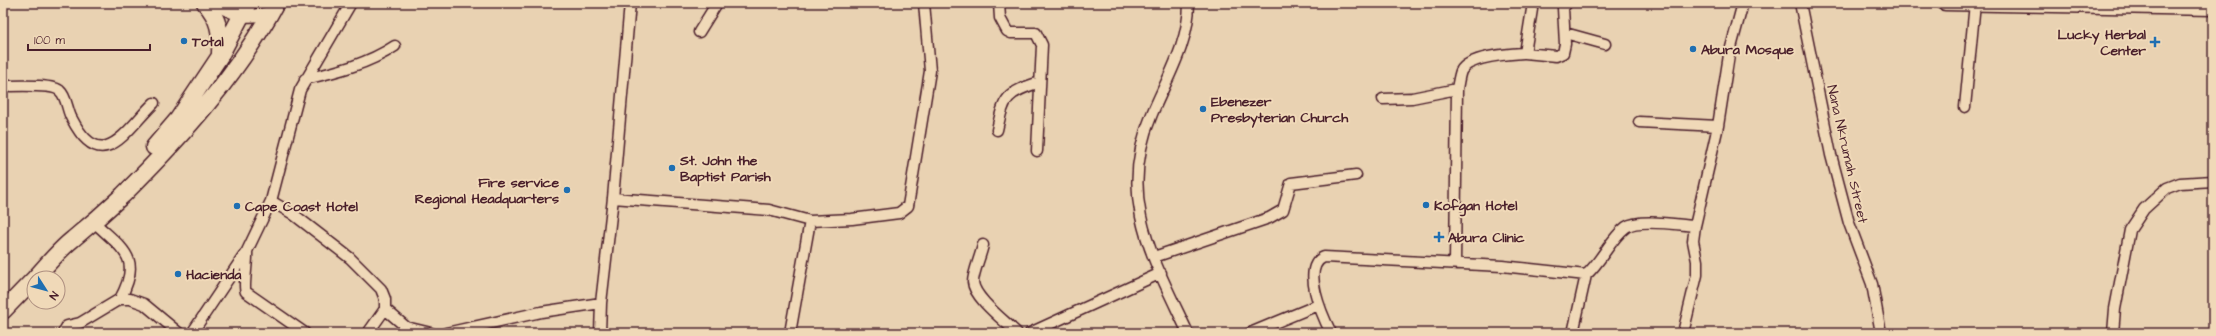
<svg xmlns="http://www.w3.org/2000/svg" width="2216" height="336" font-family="'Architects Daughter',sans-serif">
<rect width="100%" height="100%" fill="#e9d2b2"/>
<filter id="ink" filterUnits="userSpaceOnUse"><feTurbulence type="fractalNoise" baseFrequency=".025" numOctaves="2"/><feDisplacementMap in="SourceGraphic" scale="8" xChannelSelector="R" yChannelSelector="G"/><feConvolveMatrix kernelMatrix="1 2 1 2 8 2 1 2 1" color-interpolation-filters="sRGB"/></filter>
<g filter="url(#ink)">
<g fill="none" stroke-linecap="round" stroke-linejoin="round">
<defs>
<path id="minor" d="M999,3L1000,18L1007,31L1011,33H1036L1042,45L1037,151
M1800,3L1831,155L1849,223L1872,284L1881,333
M699,32L717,3
M1565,33L1605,44
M1525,53L1556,56L1563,53L1565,44L1563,8L1567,3
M305,79C336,72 368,64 395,46
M3,86C14,86 54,84 60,91C67,97 67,111 72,119C102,177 126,130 154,103
M1383,99L1412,98L1457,89
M1965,107L1975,3
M1639,122L1718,126
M997,130C1004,97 1006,93 1040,82
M613,198L769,210L810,221L790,333
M271,201L293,214L350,258L381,289L385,299V309
M810,221L852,219L899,213L908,206L930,71L924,3
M94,222C123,250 143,257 120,299
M983,245C981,255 973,273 973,282C974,298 1005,321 1017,333
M247,251C248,260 243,287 246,292L305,333
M1154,257L1269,218L1283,210L1291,183L1356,175
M1455,264L1457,89C1458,84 1459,76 1461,71C1469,56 1509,54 1525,53L1533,3
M63,333L67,326L80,323L120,299H130L144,304L179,333
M192,333L247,251L271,201L300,90L351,3
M368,333L385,309L406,327L431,333
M446,333L541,312L601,303
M600,333L601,303L613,198L630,3
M1030,333L1161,273
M1188,333C1153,258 1116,198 1152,114C1167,78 1189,43 1189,3
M1250,333L1318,305
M1331,333C1323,317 1300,267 1324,257L1502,266L1586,275C1602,261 1610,239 1626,227C1638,218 1680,225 1695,226
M1573,333L1586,275
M1683,333L1697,275V261L1693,241L1695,226L1718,126L1729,55L1743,3
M2113,333L2115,309L2130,230L2144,209L2167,188L2180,183L2213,181"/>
<path id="tertiary" d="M213,3C236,14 246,21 272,11"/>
<path id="secondary" d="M1945,3L2213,8"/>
<path id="trunk" d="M205,3C219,19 221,32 220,53
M154,147L178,119L220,56L248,3
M35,278C47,265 59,250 73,239C90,225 107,210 123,195C181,137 237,76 276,3
M3,311L34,279"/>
</defs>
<use href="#minor" stroke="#4a1f2b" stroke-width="13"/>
<use href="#tertiary" stroke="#4a1f2b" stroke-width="15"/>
<use href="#secondary" stroke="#4a1f2b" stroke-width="17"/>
<use href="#trunk" stroke="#4a1f2b" stroke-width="19"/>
<use href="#minor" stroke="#f0d9b8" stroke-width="10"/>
<use href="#tertiary" stroke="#f0d9b8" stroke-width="12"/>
<use href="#secondary" stroke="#f0d9b8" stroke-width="14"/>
<use href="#trunk" stroke="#f0d9b8" stroke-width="16"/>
</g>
</g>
<g fill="#1f6fb2" stroke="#f0d9b8" stroke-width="1.5">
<circle cx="184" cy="41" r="4"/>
<path d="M2153 36h4v4h4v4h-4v4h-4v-4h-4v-4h4z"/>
<circle cx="1693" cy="49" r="4"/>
<circle cx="1203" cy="109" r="4"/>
<circle cx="672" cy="168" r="4"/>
<circle cx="567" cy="190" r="4"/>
<circle cx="1426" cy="205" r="4"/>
<circle cx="237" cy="206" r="4"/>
<path d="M1437 231h4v4h4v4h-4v4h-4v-4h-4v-4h4z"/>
<circle cx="178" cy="274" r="4"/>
</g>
<g text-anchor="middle" stroke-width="4" stroke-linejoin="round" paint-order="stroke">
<g font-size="14" font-weight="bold" fill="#4a1f2b" stroke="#f0d9b8" text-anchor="start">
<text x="2146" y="39" text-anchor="end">Lucky Herbal<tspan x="2146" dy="16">Center</tspan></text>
<text x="192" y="46">Total</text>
<text x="1701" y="54">Abura Mosque</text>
<text x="1211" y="106">Ebenezer<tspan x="1211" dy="16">Presbyterian Church</tspan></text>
<text x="680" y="165">St. John the<tspan x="680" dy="16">Baptist Parish</tspan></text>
<text x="559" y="187" text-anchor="end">Fire service<tspan x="559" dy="16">Regional Headquarters</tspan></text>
<text x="1434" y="210">Kofgan Hotel</text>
<text x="245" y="211">Cape Coast Hotel</text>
<text x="1448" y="242">Abura Clinic</text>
<text x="186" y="279">Hacienda</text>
</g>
<g font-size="14" fill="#4a1f2b" stroke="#f0d9b8">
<text transform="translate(1848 154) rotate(77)" y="5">Nana Nkrumah Street</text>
</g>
</g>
<rect width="2216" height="336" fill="none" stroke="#f0d9b8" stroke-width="16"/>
<rect x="8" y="8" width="2200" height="320" fill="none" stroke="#4a1f2b" stroke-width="1.5" filter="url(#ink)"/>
<g transform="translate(46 290) rotate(126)"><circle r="19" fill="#f0d9b8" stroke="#ae8f80"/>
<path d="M0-3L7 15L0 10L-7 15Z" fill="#1f6fb2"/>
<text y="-6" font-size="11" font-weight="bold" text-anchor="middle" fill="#4a1f2b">N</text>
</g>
<path d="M28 44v6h122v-6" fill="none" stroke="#4a1f2b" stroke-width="2"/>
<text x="34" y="44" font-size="12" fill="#4a1f2b" stroke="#f0d9b8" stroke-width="3" paint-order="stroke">100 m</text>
</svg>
